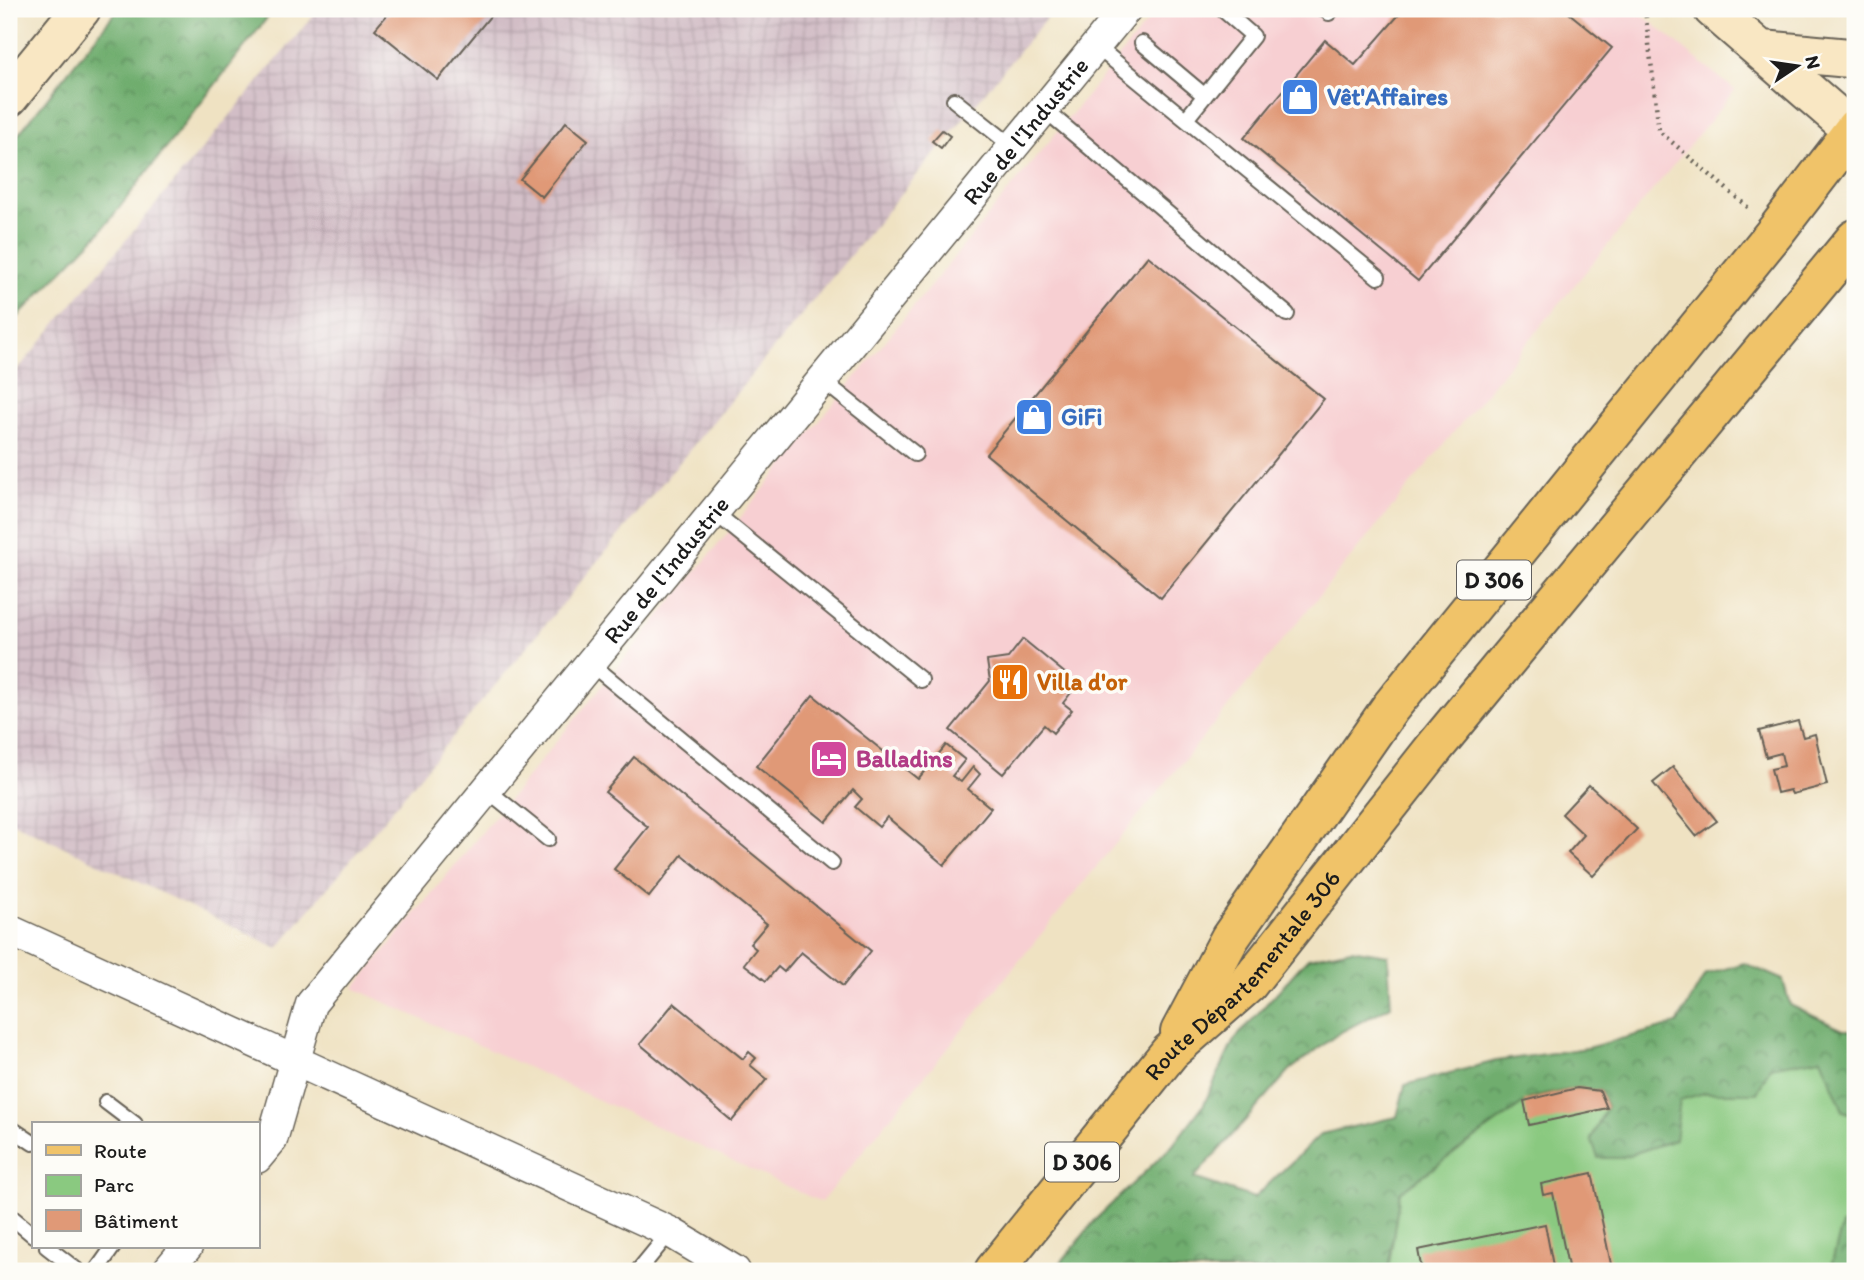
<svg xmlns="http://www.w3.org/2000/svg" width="1864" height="1280" font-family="Itim,sans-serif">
<defs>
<pattern id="industrial-grid" width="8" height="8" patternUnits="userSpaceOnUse" patternTransform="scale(1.75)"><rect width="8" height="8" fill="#d2bdc6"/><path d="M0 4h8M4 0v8" fill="none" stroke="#b4a2aa"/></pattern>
<pattern id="forest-crowns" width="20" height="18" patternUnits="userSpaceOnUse" patternTransform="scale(1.75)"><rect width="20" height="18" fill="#6fad6e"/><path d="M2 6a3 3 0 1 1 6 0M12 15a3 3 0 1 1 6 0" fill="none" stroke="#5a8c5a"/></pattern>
</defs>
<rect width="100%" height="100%" fill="#fdfcf7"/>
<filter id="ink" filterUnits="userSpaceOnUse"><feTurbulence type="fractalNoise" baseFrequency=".0143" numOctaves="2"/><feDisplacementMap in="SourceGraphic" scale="14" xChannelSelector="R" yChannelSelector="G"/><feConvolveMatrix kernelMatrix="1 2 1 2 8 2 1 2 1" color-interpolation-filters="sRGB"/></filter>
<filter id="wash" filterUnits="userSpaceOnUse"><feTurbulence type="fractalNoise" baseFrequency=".00686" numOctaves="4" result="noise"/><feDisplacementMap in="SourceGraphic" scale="28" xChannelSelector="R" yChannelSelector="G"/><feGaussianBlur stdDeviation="1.57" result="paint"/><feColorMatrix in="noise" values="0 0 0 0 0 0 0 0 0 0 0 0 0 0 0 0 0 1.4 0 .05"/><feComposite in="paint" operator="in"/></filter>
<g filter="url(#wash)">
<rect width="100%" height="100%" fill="#efe2c2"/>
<path fill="#f7cfd2" d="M1158,9H1635L1735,90L821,1202L354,988Z"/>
<path fill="url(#industrial-grid)" d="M319,9H1054L278,948L9,821V380Z"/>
<path fill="url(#forest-crowns)" stroke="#466445" stroke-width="2" d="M118,9H274L101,231L9,326V146Z
M1351,949L1388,955L1391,1006L1339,1033L1290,1070L1194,1178L1254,1198L1321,1134L1397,1117L1405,1085L1496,1061L1587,1048L1677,1024L1705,975L1744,963L1783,980L1790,1005L1843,1030H1855V1115L1843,1111L1820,1058L1758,1093H1704L1675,1140L1620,1158H1597L1591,1139L1607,1106L1531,1098L1400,1192L1388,1271H1054L1097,1218L1172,1146L1204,1104L1234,1040L1308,958Z
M1855,1215V1271H1835L1831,1266L1842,1225Z"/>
<path fill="#8ac980" stroke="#53724e" stroke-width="2" d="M1821,1058L1843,1111L1855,1115V1215L1842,1225L1831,1266L1835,1271H1388L1400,1192L1531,1098L1577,1088L1600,1091L1607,1106L1591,1139L1598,1158H1620L1675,1140L1680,1100L1704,1093H1757L1770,1067Z"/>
<g id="blocks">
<path fill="#e09977" d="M392,9H496L438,80L375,29Z
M1404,9H1564L1612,48L1418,281L1244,138L1325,40L1355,65Z
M566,122L588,140L542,197L520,179Z
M942,130L950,136L941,148L932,141Z
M1148,256L1324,399L1161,598L986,454Z
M1023,639L1078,684L1063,703L1072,710L1053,733L1044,725L1003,774L950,730L990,681L987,661L1008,658Z
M813,695L918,779L946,745L965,760L952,776L961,782L973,767L980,774L968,789L991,808L944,865L887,817L879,827L855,807L862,799L853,790L826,822L756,766Z
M1798,721L1803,737L1815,734L1827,785L1792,794L1790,790L1777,793L1771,769L1784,766L1781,753L1766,757L1759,731Z
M634,757L871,951L843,986L801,952L784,972L778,967L766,981L744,964L756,949L750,944L767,924L682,855L649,897L614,869L648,827L605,792Z
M1673,767L1717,821L1696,836L1653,783Z
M1589,785L1637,829L1593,876L1568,853L1584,835L1562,814Z
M674,1003L743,1059L749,1052L756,1058L750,1065L767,1079L732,1121L640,1044Z
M1577,1088L1600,1091L1607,1108L1529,1125L1524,1101Z
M1592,1173L1612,1269L1604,1271H1569L1553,1193L1543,1195L1541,1184Z
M1545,1224L1554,1271H1422L1418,1250Z"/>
</g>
</g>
<g filter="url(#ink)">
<use href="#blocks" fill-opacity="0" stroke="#666156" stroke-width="2"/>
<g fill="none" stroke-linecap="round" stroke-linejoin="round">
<defs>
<path id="lane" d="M1324,9L1329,13L1332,9
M1142,43L1205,96
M1096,46L1378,277
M954,100L1013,147
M1044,109L1287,314
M1186,119L1253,36L1222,9
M822,380L915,454
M714,512L921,680
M590,663L832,863
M486,789L548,839
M106,1102L135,1124
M9,1127L33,1143
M9,1215L33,1235
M47,1247L78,1271
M96,1271L113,1247
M638,1271L670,1232"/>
<g id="street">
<path d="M9,930L670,1232L735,1271"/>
<path id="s1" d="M257,1158L272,1140L311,1004L1126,9"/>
<path d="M167,1271L187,1247"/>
</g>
<path id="secondary" d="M1713,9L1855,132
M1763,50L1849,58L1855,57
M9,97L81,9"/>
<g id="primary">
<path d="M1180,1032L1230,938L1390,708L1776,231L1855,128"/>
<path id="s2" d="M994,1271L1170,1052L1248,984L1435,747L1855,239"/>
</g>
</defs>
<use href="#lane" stroke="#666156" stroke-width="18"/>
<use href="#street" stroke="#666156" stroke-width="33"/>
<use href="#secondary" stroke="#666156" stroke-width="42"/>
<use href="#primary" stroke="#666156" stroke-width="42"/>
<path stroke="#666156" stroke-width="4.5" stroke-dasharray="2 5" stroke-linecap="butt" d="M1645,9L1659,131L1751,210"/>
<use href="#lane" stroke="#fff" stroke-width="14"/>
<use href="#street" stroke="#fff" stroke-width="30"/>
<use href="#secondary" stroke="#f9e7c3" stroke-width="38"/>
<use href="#primary" stroke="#f0c369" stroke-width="38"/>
</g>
</g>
<defs>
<symbol id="shop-square" viewBox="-11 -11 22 22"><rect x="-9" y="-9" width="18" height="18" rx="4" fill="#3f7fe0" stroke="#fdfcf7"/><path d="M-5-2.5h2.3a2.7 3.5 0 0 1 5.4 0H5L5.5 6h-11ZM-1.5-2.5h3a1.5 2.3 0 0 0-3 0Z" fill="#fff"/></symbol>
<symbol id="restaurant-square" viewBox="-11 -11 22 22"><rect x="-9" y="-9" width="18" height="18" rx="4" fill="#e8710a" stroke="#fdfcf7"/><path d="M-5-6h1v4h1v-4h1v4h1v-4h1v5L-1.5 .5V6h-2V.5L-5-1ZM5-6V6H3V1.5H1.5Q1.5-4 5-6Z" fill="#fff"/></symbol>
<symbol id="hotel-square" viewBox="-11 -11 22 22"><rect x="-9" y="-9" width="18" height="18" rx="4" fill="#d1479c" stroke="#fdfcf7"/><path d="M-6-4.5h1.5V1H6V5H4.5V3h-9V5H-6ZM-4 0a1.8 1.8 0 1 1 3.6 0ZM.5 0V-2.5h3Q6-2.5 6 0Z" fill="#fff"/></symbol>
</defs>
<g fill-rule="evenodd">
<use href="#shop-square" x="1278" y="75" width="44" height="44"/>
<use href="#shop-square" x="1012" y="395" width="44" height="44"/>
<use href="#restaurant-square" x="988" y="660" width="44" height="44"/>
<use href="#hotel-square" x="807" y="737" width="44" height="44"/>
</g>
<g text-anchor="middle" stroke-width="7" stroke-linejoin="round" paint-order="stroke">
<g fill="#fdfcf7" stroke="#605f5e" stroke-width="2">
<rect x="1457" y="560.5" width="74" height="39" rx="5"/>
<rect x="1045" y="1142.5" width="74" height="39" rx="5"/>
</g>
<g font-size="23" font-weight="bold" fill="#1c1c1c">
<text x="1494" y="588">D 306</text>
<text x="1082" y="1170">D 306</text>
</g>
<g font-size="24" font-weight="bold" fill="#366cbe" stroke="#fdfcf7" text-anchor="start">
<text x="1327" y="105">Vêt'Affaires</text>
<text x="1061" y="425">GiFi</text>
</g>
<g font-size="24" fill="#1c1c1c" stroke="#fdfcf7">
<text dy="8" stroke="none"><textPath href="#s1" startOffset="1293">Rue de l'Industrie</textPath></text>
<text dy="8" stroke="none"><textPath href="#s1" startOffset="726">Rue de l'Industrie</textPath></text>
<text dy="8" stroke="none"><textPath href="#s2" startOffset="387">Route Départementale 306</textPath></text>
</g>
<g font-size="24" font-weight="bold" fill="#c56008" stroke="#fdfcf7" text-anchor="start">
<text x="1037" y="690">Villa d'or</text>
</g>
<g font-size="24" font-weight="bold" fill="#b23c85" stroke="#fdfcf7" text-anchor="start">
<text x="856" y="767">Balladins</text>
</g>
</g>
<rect width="1864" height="1280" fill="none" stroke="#fdfcf7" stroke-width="35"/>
<rect x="32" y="1122" width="228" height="126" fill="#fdfcf7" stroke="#a3a29f" stroke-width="2"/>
<rect x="46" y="1145" width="35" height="10" fill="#f0c369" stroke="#a3a29f" stroke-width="2"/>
<text x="94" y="1158" font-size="21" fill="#1c1c1c">Route</text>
<rect x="46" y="1175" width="35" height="21" fill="#8ac980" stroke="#a3a29f" stroke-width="2"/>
<text x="94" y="1192" font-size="21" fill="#1c1c1c">Parc</text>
<rect x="46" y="1210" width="35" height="21" fill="#e09977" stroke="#a3a29f" stroke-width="2"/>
<text x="94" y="1228" font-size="21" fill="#1c1c1c">Bâtiment</text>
<g transform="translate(1797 66) rotate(77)" stroke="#fdfcf7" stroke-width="5" paint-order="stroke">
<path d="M0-5L12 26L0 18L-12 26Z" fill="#1c1c1c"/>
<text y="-10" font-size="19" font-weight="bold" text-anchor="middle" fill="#1c1c1c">N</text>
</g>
</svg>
